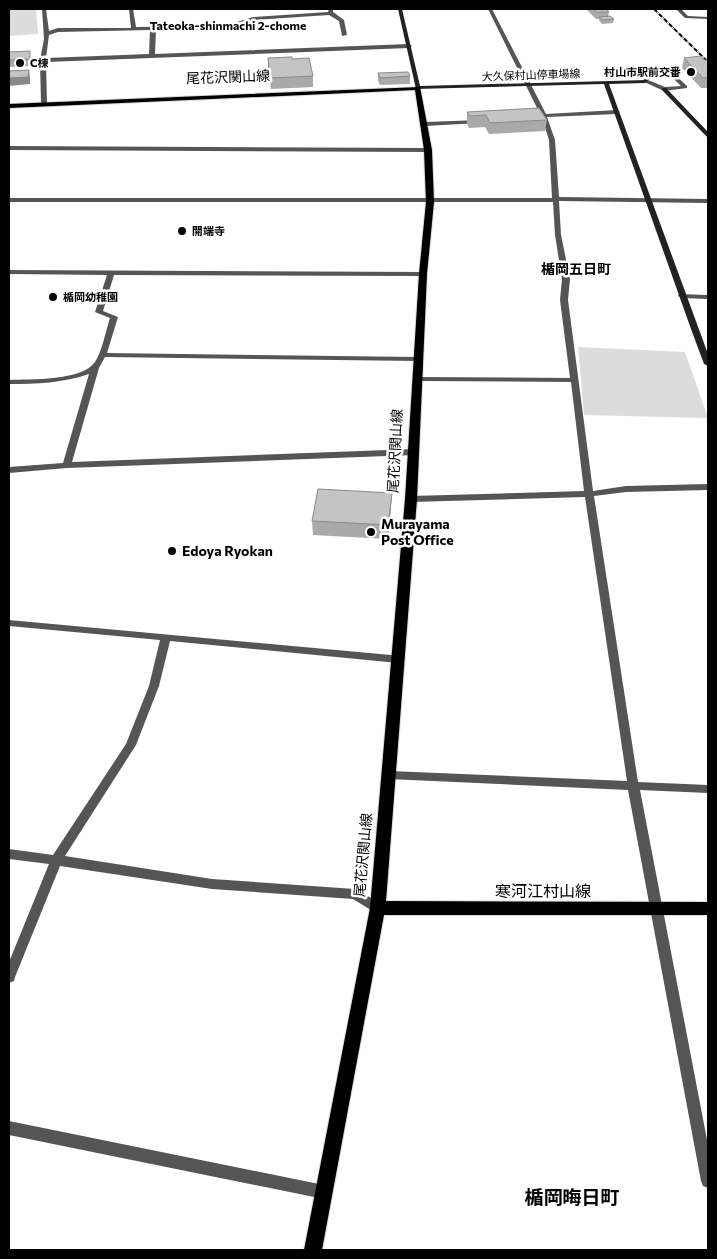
<svg xmlns="http://www.w3.org/2000/svg" width="717" height="1259" font-family="Commissioner,'Noto Sans JP',sans-serif">
<rect width="100%" height="100%" fill="#fff"/>
<path fill="#dcdcdc" d="M9,9H36L38,34L9,36Z
M578,347L685,352L708,418L584,415Z"/>
<g fill="none" stroke-linecap="round" stroke-linejoin="round">
<defs>
<path id="primary" d="M420,87L432,150L434,202L427,274L417,499L386,901L708,902V915H384L322,1250H304L370,908L405,499L419,274L426,202L424,150L415,90L9,108V104Z"/>
</defs>
<use href="#primary" stroke="#dbdbdb" stroke-width="2"/>
<path fill="#555" fill-rule="evenodd" d="M42,9H46L49,31L58,28H131L129,9H133L136,27L210,26L228,25L253,17L328,12L329,9H333V12L344,20L347,35L342,36L339,21L329,15L253,20L228,28L210,30H156L155,54L409,44L412,46L409,48L46,62L47,104L44,106L41,104L40,60L44,39ZM150,30L149,54L46,58L49,35L58,32Z
M488,9H492L546,114L617,110L620,112L617,114L547,117L555,140L559,197L708,199V203L559,201L561,235L570,279L568,300L593,491L626,486L708,484V490L626,492L594,496L638,782L708,785V793L640,790L708,1145V1188L703,1186L701,1181L628,790L389,779L385,778L383,775L385,772L389,771L627,781L585,497L411,502L407,499L411,496L584,491L571,382L418,381L414,379L418,377L570,378L560,300L562,279L555,235L553,202H9V198H552L549,140L542,118L535,116L540,114Z
M676,9H681L688,16L708,17V19L685,18Z
M672,72L687,86V88L664,91L642,81L647,75ZM671,76L681,86L665,87L648,80L651,78Z
M481,120L482,121L479,123L425,126L422,124L425,122Z
M9,146L428,148L431,150L428,152L9,150Z
M9,270L426,272L427,274L423,276L114,275L103,311L118,317L107,353L418,357L422,359L418,361L105,357L99,368L72,462L414,449L418,452L414,455L67,468L9,473V467L63,463L89,374C64,383 36,384 9,384V380C30,379 82,381 95,362C103,349 105,333 110,318L95,312L107,275L9,274Z
M679,294L708,295V299L682,298L678,296Z
M9,620L402,656L403,659L398,663L170,641L159,686L136,745L65,856L212,879L355,889L382,904L384,908L382,912L378,913L374,912L353,899L212,889L60,866L15,977L14,981L9,983V962L49,864L9,859V849L53,855L126,744L149,686L160,640L9,626Z
M9,1121L324,1185L329,1187L331,1192L329,1197L324,1199L9,1135Z"/>
<path fill="#222" fill-rule="evenodd" d="M398,9H402L420,86L647,80L648,81L645,83L609,84L708,354V366L704,364L691,329L604,84L416,89Z
M662,88H666L708,132V137L706,136L662,90Z"/>
<use href="#primary" fill="#000" fill-rule="evenodd"/>
<path stroke="#000" stroke-width="2" stroke-dasharray="4.5 1 0.5 1" stroke-linecap="butt" d="M654,9L708,62"/>
</g>
<path fill="#a9a9a9" d="M586,9H606L609,12L608,16L614,19L613,23L602,24L599,20V19H596Z
M9,52L31,58V66L9,67Z
M268,58L292,59L313,76V87L271,89L268,68Z
M684,58L708,60V88H701L682,68Z
M378,73L410,76V84L380,85L378,81Z
M467,112L547,120L545,131L489,134L485,127L469,128L467,123Z
M392,493L391,506L388,539L313,535L312,521Z"/>
<path fill="#898989" d="M29,70L30,78V84L9,86V78Z
M392,493L391,506L388,539V525Z"/>
<path fill="#c4c4c4" stroke="#898989" d="M593,9H606L609,12H597Z
M610,16L614,19L603,20L599,17Z
M30,51V59L9,60V52Z
M701,56L704,60H708V77L703,78L684,58Z
M292,57V59L309,58L313,76L270,78L268,58Z
M29,70L28,77L9,78V71Z
M408,72L410,76L380,78L378,73Z
M539,108L547,120L490,123L486,115L470,116L467,112Z
M318,489L392,493L388,525L312,521Z"/>
<g fill="#000" stroke="#fff" stroke-width="2">
<circle cx="20" cy="63" r="5"/>
<circle cx="691" cy="72" r="5"/>
<circle cx="182" cy="231" r="5"/>
<circle cx="53" cy="297" r="5"/>
<circle cx="371" cy="532" r="5"/>
<circle cx="172" cy="551" r="5"/>
</g>
<g text-anchor="middle" stroke-width="5" stroke-linejoin="round" paint-order="stroke">
<g font-size="11" font-weight="bold" fill="#000" stroke="#fff" text-anchor="start">
<text x="30" y="67">C棟</text>
<text x="681" y="76" text-anchor="end">村山市駅前交番</text>
<text x="192" y="235">開端寺</text>
<text x="63" y="301">楯岡幼稚園</text>
</g>
<g font-size="11" fill="#000" stroke="#fff">
<text transform="translate(531 75) rotate(-2)" y="4">大久保村山停車場線</text>
</g>
<g font-size="12" font-weight="bold" fill="#000" stroke="#fff">
<text x="228" y="30">Tateoka-shinmachi 2-chome</text>
</g>
<g font-size="14" fill="#000" stroke="#fff">
<text transform="translate(228 77) rotate(-2)" y="5">尾花沢関山線</text>
<text transform="translate(395 451) rotate(-87)" y="5">尾花沢関山線</text>
<text transform="translate(363 855) rotate(-85)" y="5">尾花沢関山線</text>
</g>
<g font-size="14" font-weight="bold" fill="#000" stroke="#fff">
<text x="576" y="274">楯岡五日町</text>
</g>
<g font-size="14" font-weight="bold" fill="#000" stroke="#fff" text-anchor="start">
<text x="381" y="529">Murayama<tspan x="381" dy="16">Post Office</tspan></text>
<text x="182" y="556">Edoya Ryokan</text>
</g>
<g font-size="16" fill="#000" stroke="#fff">
<text x="543" y="897">寒河江村山線</text>
</g>
<g font-size="19" font-weight="bold" fill="#000" stroke="#fff">
<text x="572" y="1204">楯岡晦日町</text>
</g>
</g>
<rect width="717" height="1259" fill="none" stroke="#000000" stroke-width="20"/>
</svg>
